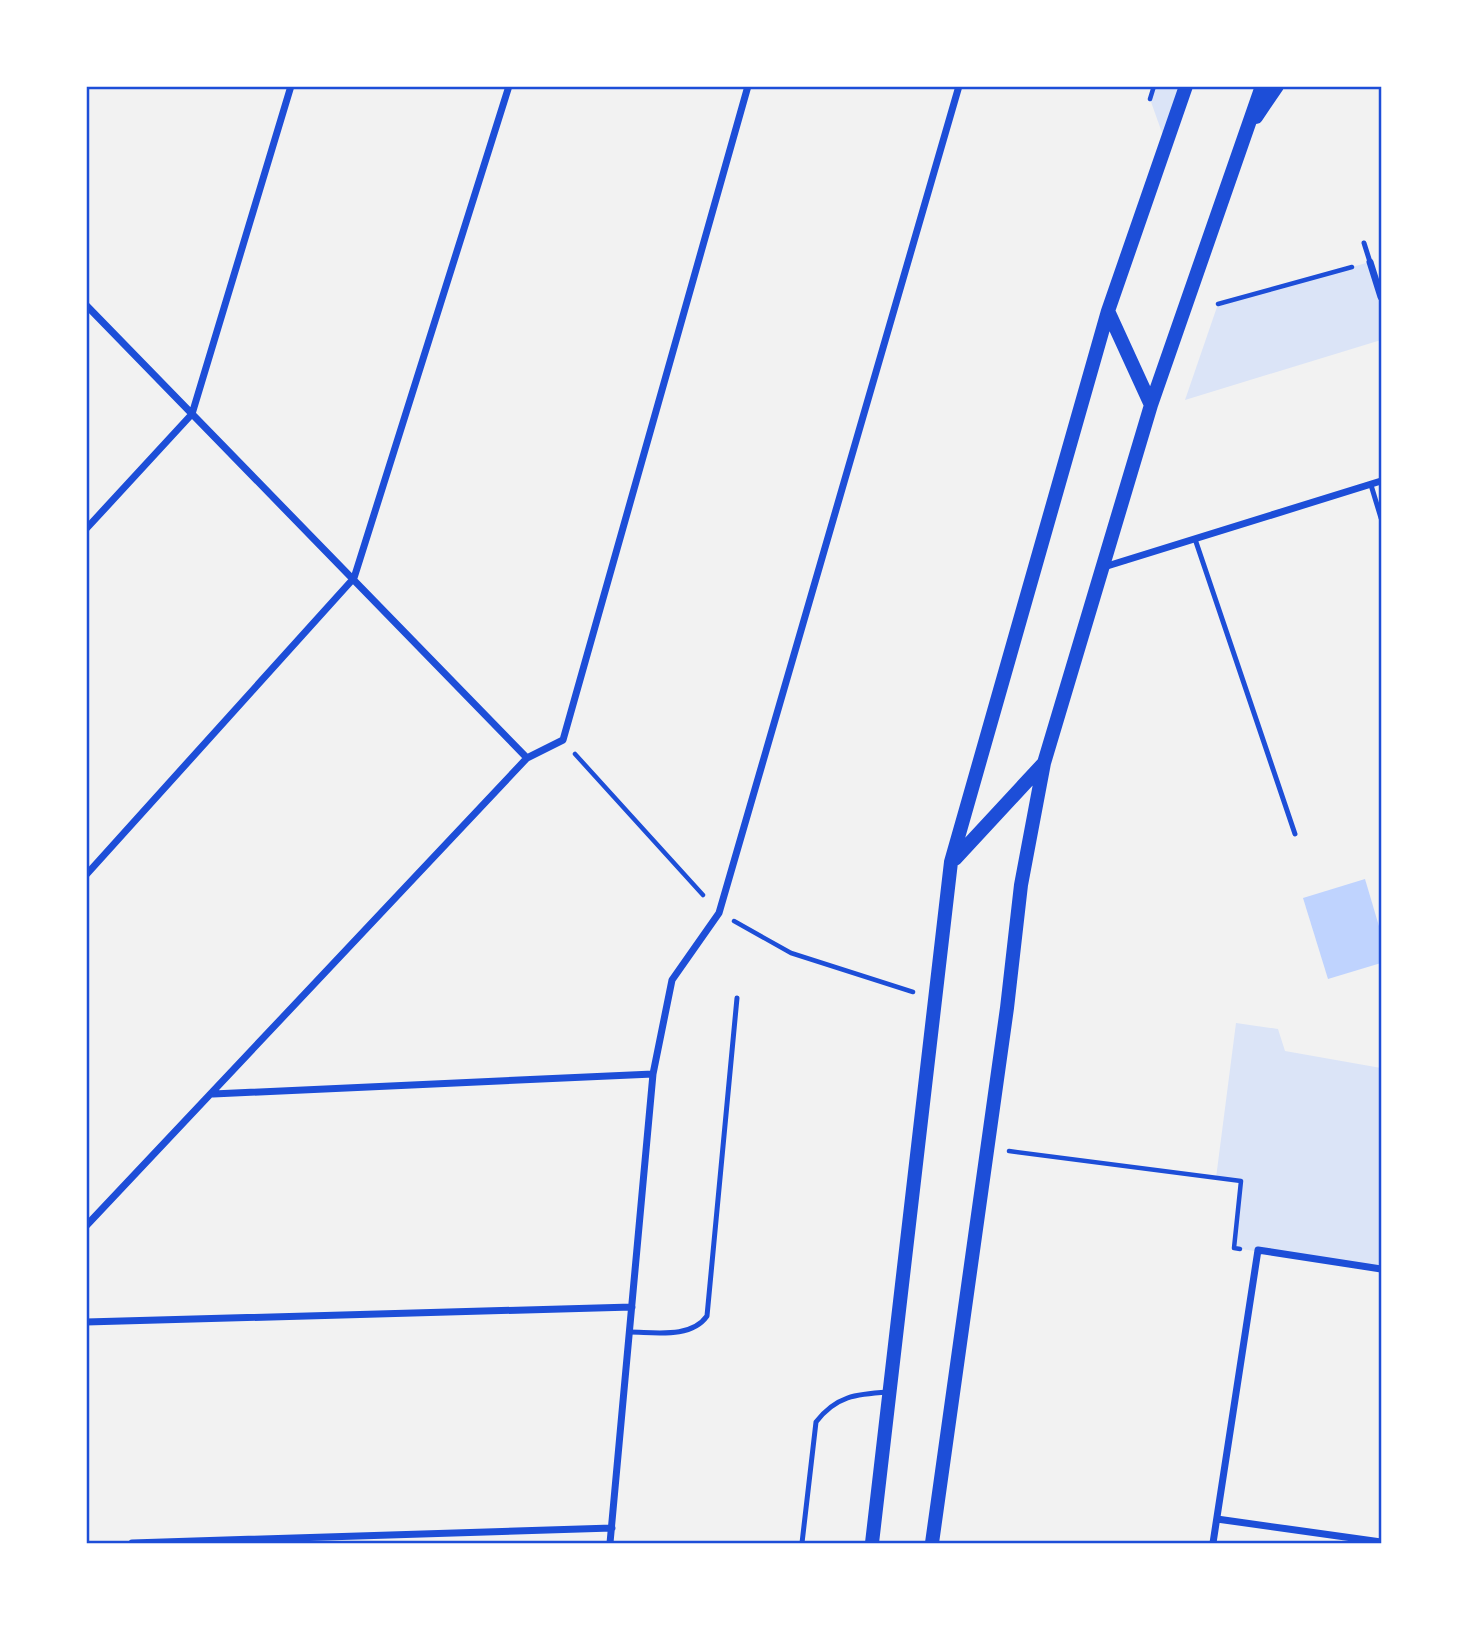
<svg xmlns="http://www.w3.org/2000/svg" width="1467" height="1629" font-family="'Nunito Sans',sans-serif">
<rect width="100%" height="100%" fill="#f2f2f2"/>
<path fill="#dbe4f7" d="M1151,86H1186L1166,144L1150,99Z
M1370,262L1381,297V340L1185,400L1218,304Z
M1236,1023L1278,1029L1285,1051L1381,1068V1269L1234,1248L1241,1182L1216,1178Z"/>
<path fill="#bfd3fe" d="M1365,879L1381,933V963L1328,979L1303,898Z"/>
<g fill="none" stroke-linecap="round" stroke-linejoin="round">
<path stroke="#1d4ed8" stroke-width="4.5" d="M1150,99L1154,86
M1218,304L1352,267
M575,754L703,895
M734,921L791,953L913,992
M1009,1151L1241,1181L1234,1248L1240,1249"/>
<path stroke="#1d4ed8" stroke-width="5" d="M1364,243L1370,262
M1371,485L1381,518
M1195,539L1295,834
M629,1332C654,1332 691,1339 707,1316L737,998
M802,1543L816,1422C836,1396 856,1394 888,1392"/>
<path stroke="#1d4ed8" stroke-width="7" d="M1370,262L1381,297
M86,305L527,758
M86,529L192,414L291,86
M1104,567L1381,481
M86,875L354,578L509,86
M213,1094L653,1074
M86,1226L527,758L563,740L748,86
M86,1322L632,1307
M1217,1519L1381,1542
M132,1543L612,1528
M610,1543L653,1074L672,980L719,913L959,86
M1213,1543L1258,1250L1381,1269"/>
<path stroke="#1d4ed8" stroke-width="14" d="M1256,117L1277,86
M1108,311L1151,405
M955,859L1043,764
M872,1543L951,862L1108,311L1186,86
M932,1543L1007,1008L1021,885L1044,763L1151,405L1262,86"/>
</g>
<rect width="1467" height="1629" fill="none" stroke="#ffffff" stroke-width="175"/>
<rect x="88" y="88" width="1292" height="1454" fill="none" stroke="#1d4ed8" stroke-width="2.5"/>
</svg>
